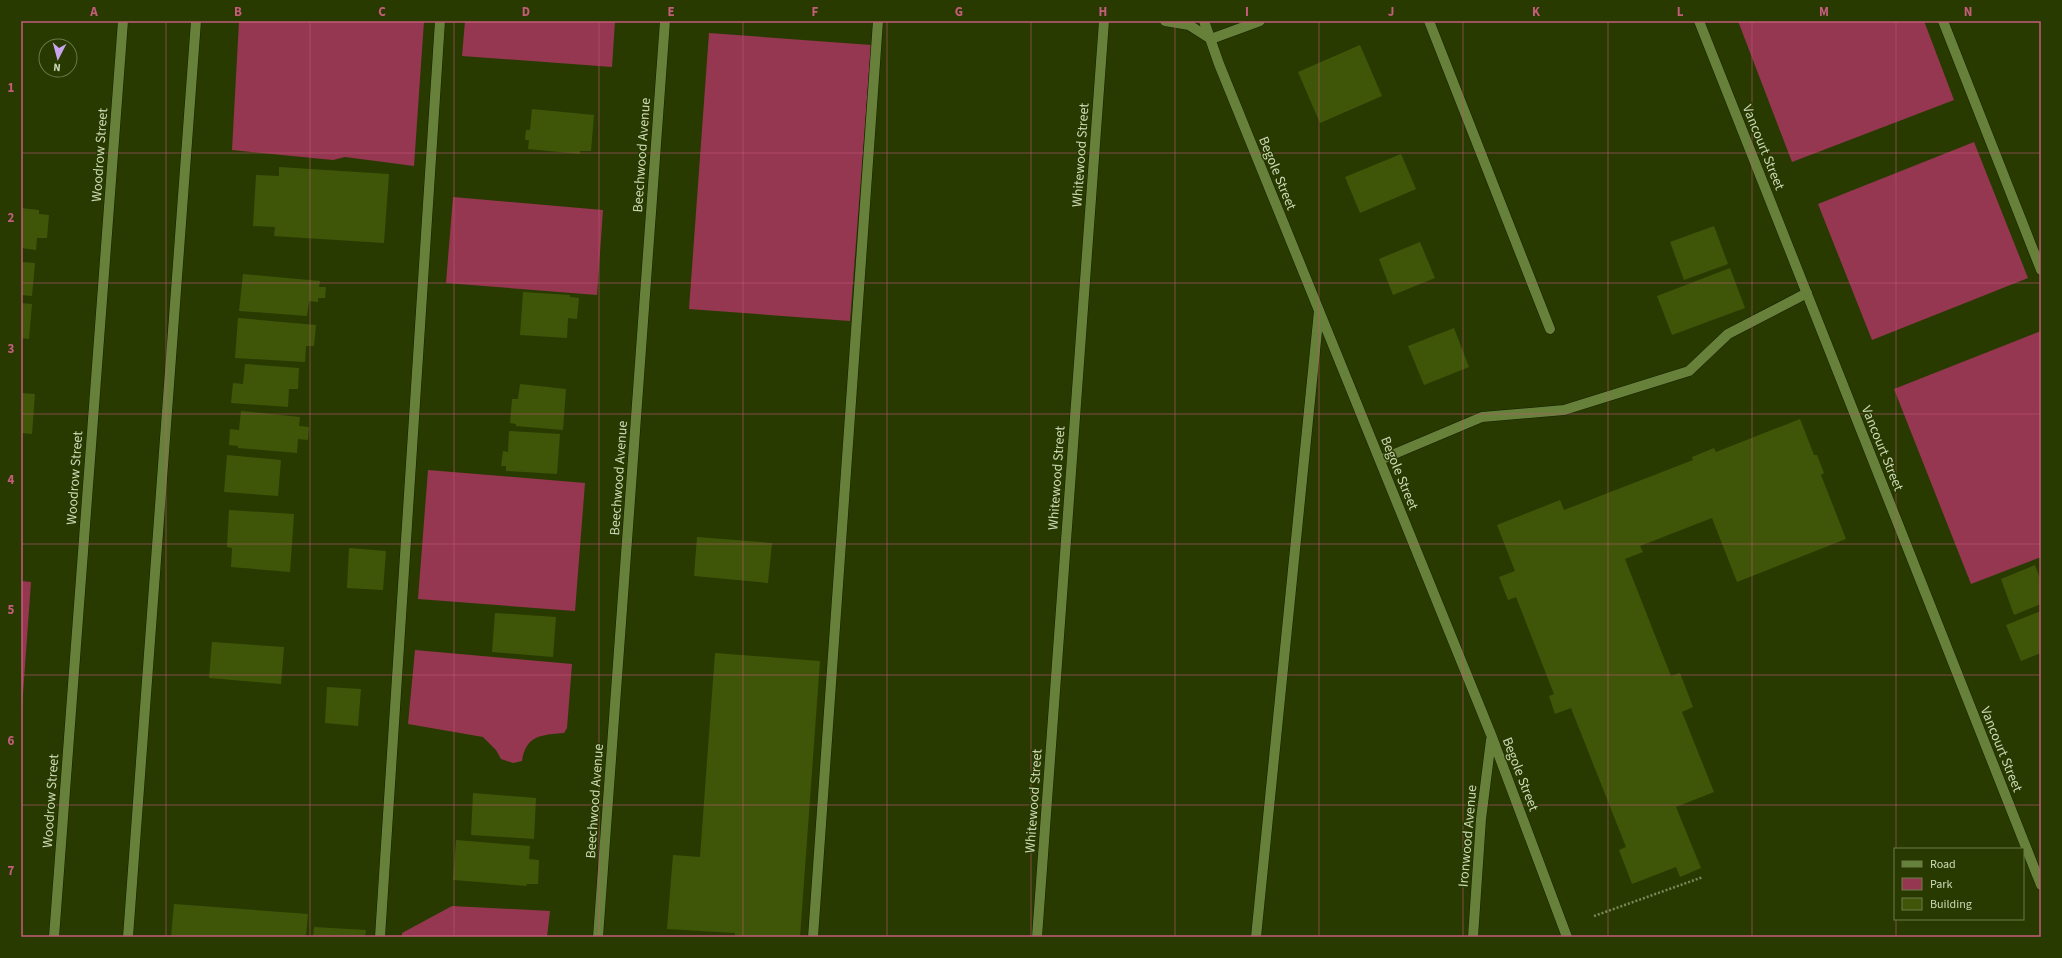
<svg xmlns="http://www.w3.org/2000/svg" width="2062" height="958" font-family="'Source Sans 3',sans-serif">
<rect width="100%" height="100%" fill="#293a01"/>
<path fill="#953751" d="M239,21H424L414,166L345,157L333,160L232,150Z
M465,21H615L612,67L462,56Z
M1738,21H1924L1954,100L1792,162Z
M709,33L871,45L850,321L689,309Z
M1974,142L2028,278L1872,340L1818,204Z
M453,197L603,210L597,295L446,283Z
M2041,331V557L1971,584L1894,389Z
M428,470L585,483L575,611L418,599Z
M21,581L31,582L21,722Z
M415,650L572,664L567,728L564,733C541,735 526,735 522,761L513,763L501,759L496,750L483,737L408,724Z
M452,906L550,911L547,937H402V933Z"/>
<path fill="#3f5609" d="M1360,45L1382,96L1320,123L1298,72Z
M532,109L594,115L591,151H580V154L528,149L529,140H525L526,130H530Z
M1401,154L1416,189L1360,213L1345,177Z
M279,167L389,174L384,243L274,236L275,227L253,226L256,175L279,176Z
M21,208L39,210V214L49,215L47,238H37L36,250L21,248Z
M1714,226L1728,264L1684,280L1670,242Z
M1420,242L1435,278L1393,295L1379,259Z
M21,262L35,263L32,296L21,295Z
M1730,268L1745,308L1672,335L1657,296Z
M243,274L320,281L319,287H326L325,298H318V302L309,301L307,316L239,311Z
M523,292L570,295V297L579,298L577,319L568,318L567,338L520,335Z
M21,303L32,304L29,339L21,338Z
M238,318L316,325L314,346H306L305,362L235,358Z
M1454,328L1469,367L1424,385L1408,346Z
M245,364L299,368L298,389H289L288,407L231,403L233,383L243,384Z
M520,384L566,389L563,430L516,426V424L510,423L512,399H518Z
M21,393L35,394L32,434L21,433Z
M241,411L300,417L299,426L309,427L308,440L298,439L297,453L238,448V446L229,445L230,429L239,430Z
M1800,419L1814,455H1817L1824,473L1821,475L1846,539L1737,582L1712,518L1640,546L1643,552L1625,559L1671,676L1680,673L1693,707L1682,712L1714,792L1676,807L1701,868L1680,877L1676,867L1632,884L1619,850L1626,847L1571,708L1555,714L1549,696L1554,694L1516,597L1508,600L1499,577L1515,571L1497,525L1560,500L1564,510L1693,460L1692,457L1714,448L1716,452Z
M509,431L560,434L557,474L506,471V466H501L503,451L508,452Z
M227,455L281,460L278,496L224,492Z
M229,510L294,514L290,572L231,567L232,548L227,547Z
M697,537L772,543L768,583L694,576Z
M349,548L386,551L383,590L347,588Z
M2035,565L2041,581V604L2014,615L2001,579Z
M2041,611V653L2021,661L2006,625Z
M495,613L556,617L553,657L492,652Z
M212,642L284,647L281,684L209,678Z
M715,653L820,661L800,937H735V933L667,929L673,855L700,857Z
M327,687L361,689L358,726L325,723Z
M473,793L536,798L534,839L471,835Z
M456,840L530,846L529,859L539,860L538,884H526L527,886L453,880Z
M174,904L308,914L306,937H171Z
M314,927L366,930L365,937H313Z"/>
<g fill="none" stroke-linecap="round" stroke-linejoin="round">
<defs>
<path id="service" d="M1429,21L1550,329
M1943,21L2041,270
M1380,460L1482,417L1564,410L1689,371L1728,334L1807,293
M380,937L440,21
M813,937L878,21
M1256,937L1319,311"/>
<path id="minor" d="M1165,21L1189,25L1211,39L1260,21
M1204,21L1219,64L1492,737L1567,937
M1699,21L2041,885
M54,937L123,21
M128,937L196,21
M598,937L665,21
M1037,937L1104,21
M1473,937L1481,819L1491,740"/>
</defs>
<use href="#service" stroke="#141f00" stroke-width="11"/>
<use href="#minor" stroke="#141f00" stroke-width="11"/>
<path stroke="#79895b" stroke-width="2.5" stroke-dasharray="2 2" stroke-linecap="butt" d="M1594,916L1703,877"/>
<use href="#service" stroke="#67803a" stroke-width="10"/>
<use href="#minor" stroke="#67803a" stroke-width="10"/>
</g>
<path fill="none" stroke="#c55c7b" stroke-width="1" stroke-opacity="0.55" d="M166,21V937M310,21V937M454,21V937M599,21V937M743,21V937M887,21V937M1031,21V937M1175,21V937M1319,21V937M1463,21V937M1608,21V937M1752,21V937M1896,21V849M21,153H2041M21,283H2041M21,414H2041M21,544H2041M21,675H2041M21,805H2041M1896,919V937"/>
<g text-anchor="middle" stroke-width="3" stroke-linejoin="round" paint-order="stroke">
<g font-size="14" fill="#cbdab6" stroke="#293a01">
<text transform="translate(1764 147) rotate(68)" y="5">Vancourt Street</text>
<text transform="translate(99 155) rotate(-86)" y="5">Woodrow Street</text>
<text transform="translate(641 155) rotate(-86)" y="5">Beechwood Avenue</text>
<text transform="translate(1080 155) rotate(-86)" y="5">Whitewood Street</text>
<text transform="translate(1278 173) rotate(68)" y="5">Begole Street</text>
<text transform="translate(1883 448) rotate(68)" y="5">Vancourt Street</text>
<text transform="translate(1400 473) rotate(68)" y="5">Begole Street</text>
<text transform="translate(74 478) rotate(-86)" y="5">Woodrow Street</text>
<text transform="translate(618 478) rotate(-86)" y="5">Beechwood Avenue</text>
<text transform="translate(1056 478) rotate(-86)" y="5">Whitewood Street</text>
<text transform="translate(2002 749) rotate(68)" y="5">Vancourt Street</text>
<text transform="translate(1521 774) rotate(69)" y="5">Begole Street</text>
<text transform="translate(50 801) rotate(-86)" y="5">Woodrow Street</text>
<text transform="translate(594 801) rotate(-86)" y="5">Beechwood Avenue</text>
<text transform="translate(1033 801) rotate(-86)" y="5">Whitewood Street</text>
<text transform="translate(1467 836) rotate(-85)" y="5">Ironwood Avenue</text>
</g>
</g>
<rect width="2062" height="958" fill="none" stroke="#293a01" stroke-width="44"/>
<rect x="1894" y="848" width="130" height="72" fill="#293a01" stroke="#6a7a49"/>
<rect x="1902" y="861" width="20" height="6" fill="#67803a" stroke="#6a7a49"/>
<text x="1930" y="868" font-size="12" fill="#cbdab6">Road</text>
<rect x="1902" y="878" width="20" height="12" fill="#953751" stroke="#6a7a49"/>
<text x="1930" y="888" font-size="12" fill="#cbdab6">Park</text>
<rect x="1902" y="898" width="20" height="12" fill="#3f5609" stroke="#6a7a49"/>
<text x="1930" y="908" font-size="12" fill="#cbdab6">Building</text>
<g transform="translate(58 58) rotate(186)"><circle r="19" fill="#293a01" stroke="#6a7a49"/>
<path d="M0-3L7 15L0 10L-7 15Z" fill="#c8a5ee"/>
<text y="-6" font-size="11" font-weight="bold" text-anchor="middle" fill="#cbdab6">N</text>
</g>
<rect x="22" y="22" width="2018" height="914" fill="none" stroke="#c55c7b" stroke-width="1.5"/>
<g font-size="13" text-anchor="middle" font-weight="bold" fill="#c55c7b">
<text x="94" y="16">A</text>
<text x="238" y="16">B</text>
<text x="382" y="16">C</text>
<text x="526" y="16">D</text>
<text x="671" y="16">E</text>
<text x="815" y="16">F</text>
<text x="959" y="16">G</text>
<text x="1103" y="16">H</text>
<text x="1247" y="16">I</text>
<text x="1391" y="16">J</text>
<text x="1536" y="16">K</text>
<text x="1680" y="16">L</text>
<text x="1824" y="16">M</text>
<text x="1968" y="16">N</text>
<text x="11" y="92">1</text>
<text x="11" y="222">2</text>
<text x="11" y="353">3</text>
<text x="11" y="484">4</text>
<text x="11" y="614">5</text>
<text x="11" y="745">6</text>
<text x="11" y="875">7</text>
</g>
</svg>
